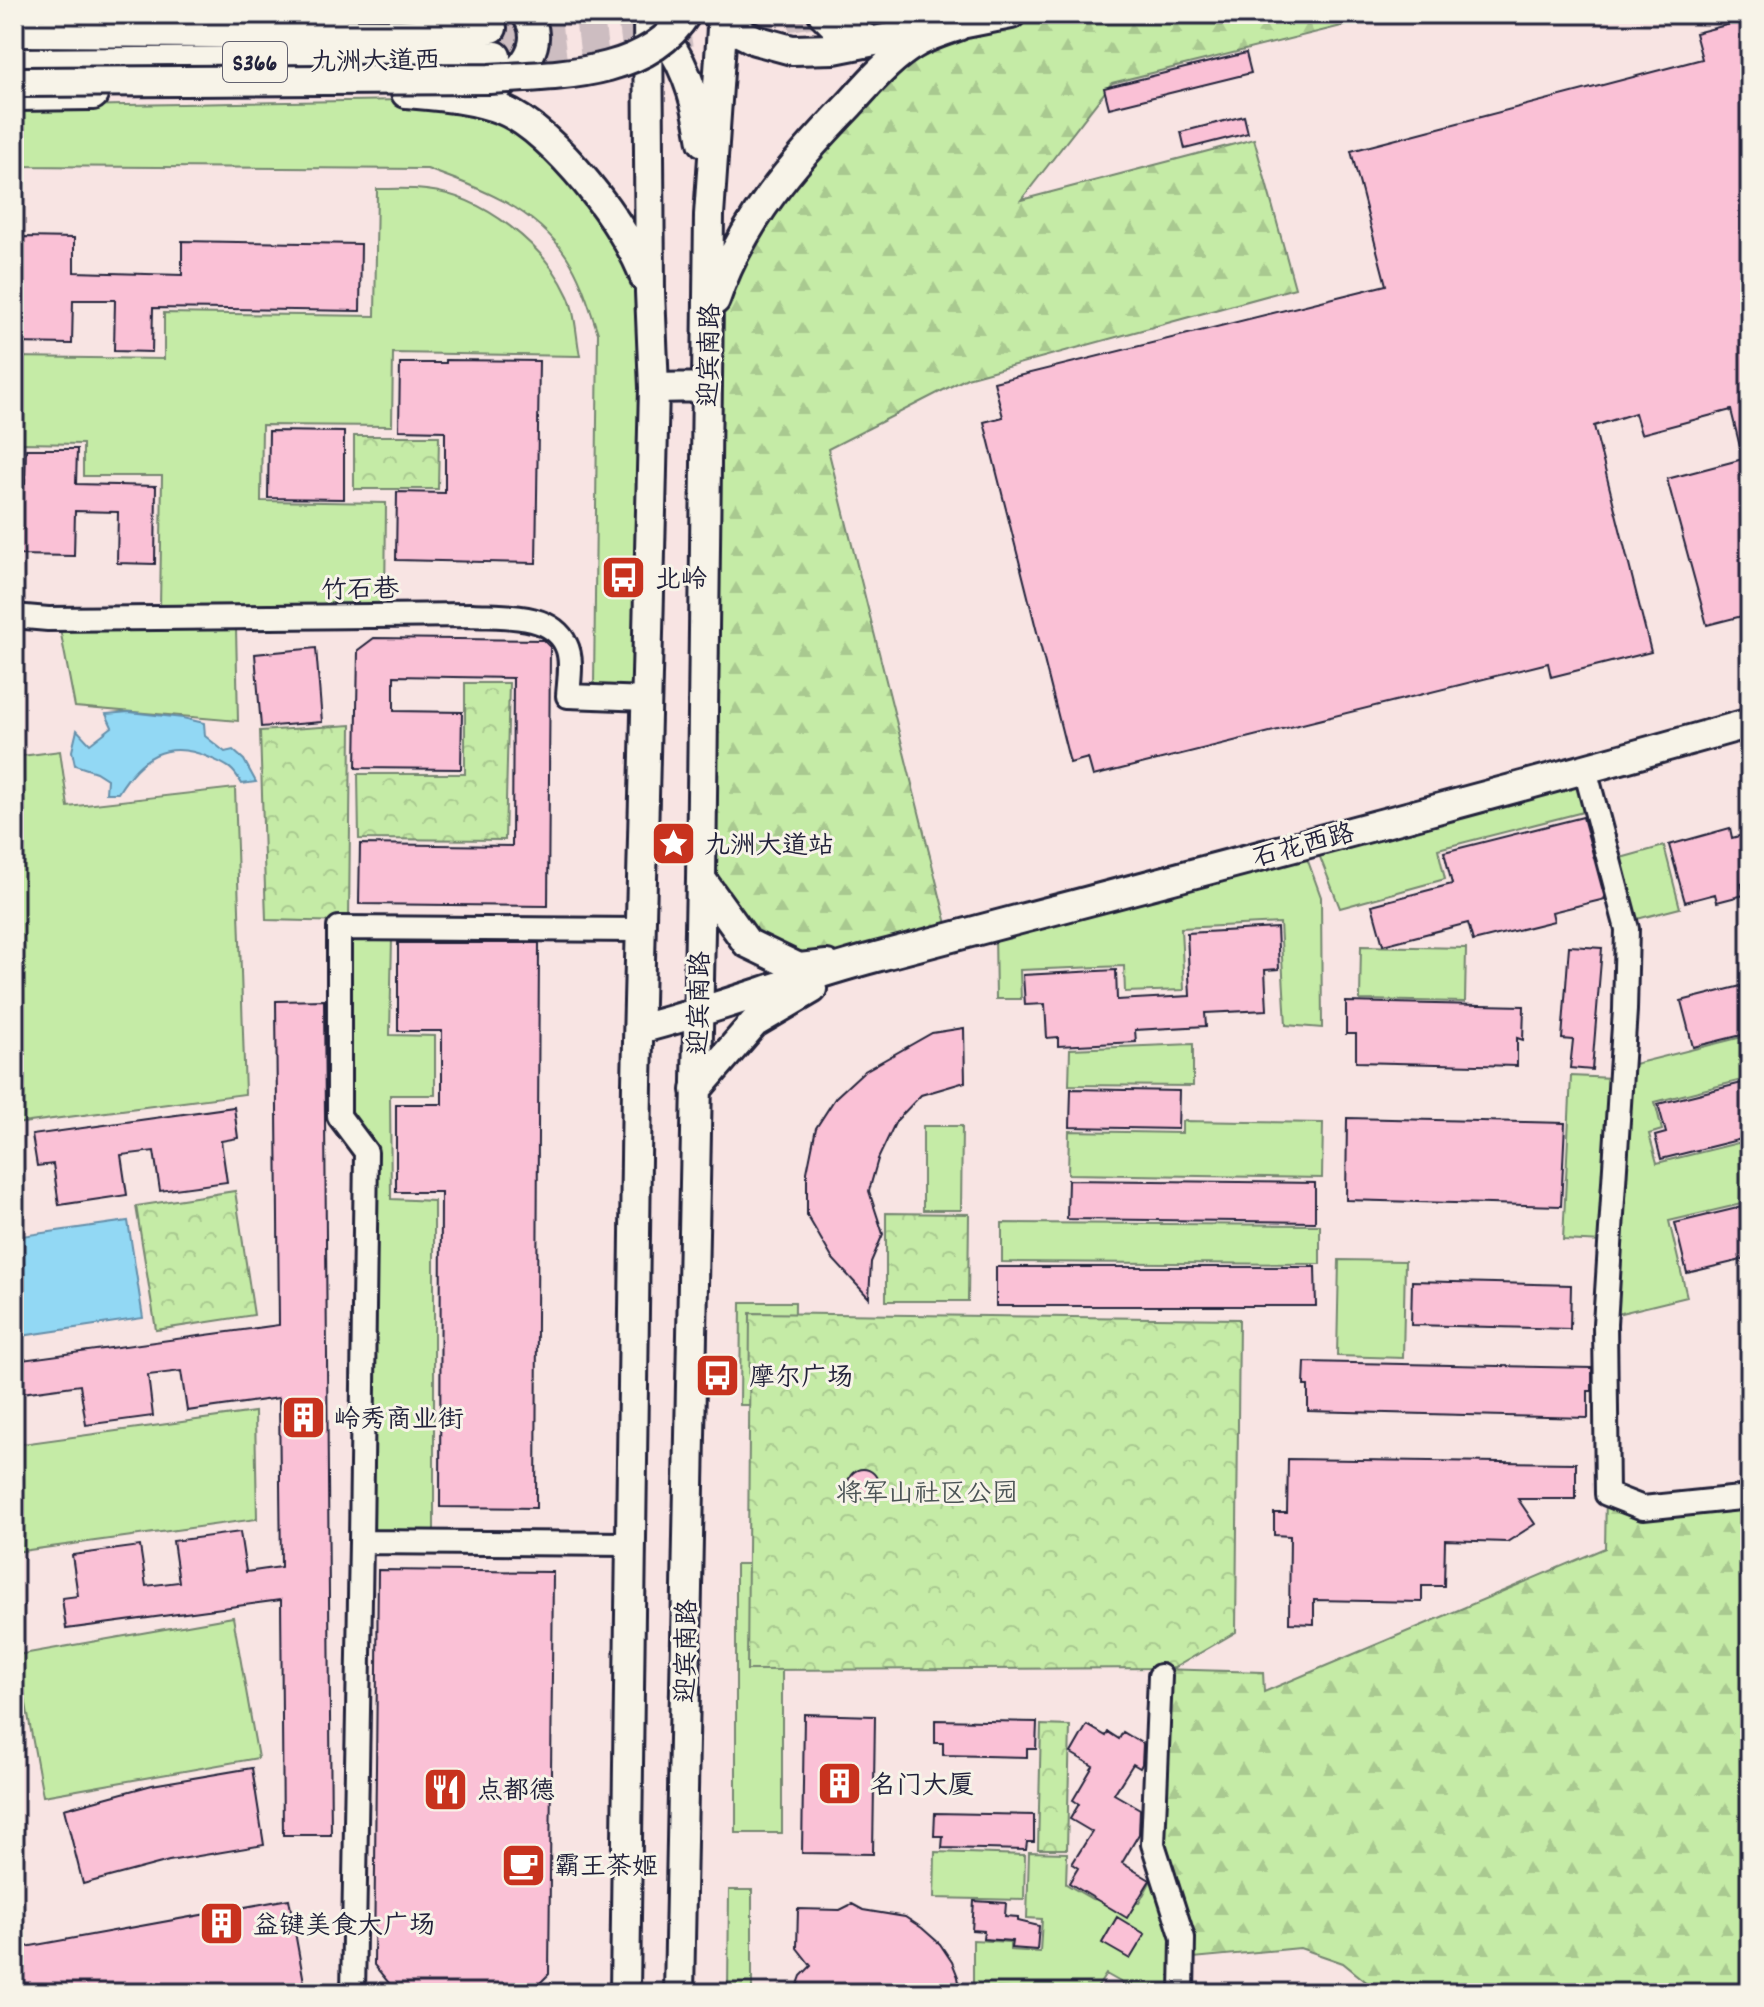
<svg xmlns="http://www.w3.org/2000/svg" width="1764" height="2007" font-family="Dekko,'LXGW WenKai TC',sans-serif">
<defs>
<pattern id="forest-firs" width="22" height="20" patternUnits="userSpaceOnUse" patternTransform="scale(2)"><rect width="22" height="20" fill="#c5eba6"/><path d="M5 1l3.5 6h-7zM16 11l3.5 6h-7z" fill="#a9c990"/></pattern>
<pattern id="park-crowns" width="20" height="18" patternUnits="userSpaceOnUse" patternTransform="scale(2)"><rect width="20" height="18" fill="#c5eba6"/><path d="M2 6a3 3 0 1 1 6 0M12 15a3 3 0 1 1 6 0" fill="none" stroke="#a9c990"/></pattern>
</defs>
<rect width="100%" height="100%" fill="#f8e4e3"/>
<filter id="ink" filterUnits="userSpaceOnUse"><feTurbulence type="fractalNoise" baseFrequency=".0125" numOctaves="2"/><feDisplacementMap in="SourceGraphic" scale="16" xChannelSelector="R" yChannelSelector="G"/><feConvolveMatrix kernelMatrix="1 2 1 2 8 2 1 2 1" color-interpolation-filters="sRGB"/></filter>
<g filter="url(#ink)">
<path fill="#c5eba6" stroke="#748670" stroke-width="2" d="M404,100L488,116L527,135L600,214L643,294L639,689L594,685L598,333C589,307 582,280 567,257C535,208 480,188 427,169L14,166V107Z
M377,189C393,189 410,188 426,190C483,196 545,245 568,296C576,313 576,337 580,356L393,353L392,426L262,425L261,501L386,503L385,606L160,608L162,476H83V444L20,443L19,480H14V357L164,359V313L375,316Z
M236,628L238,721L75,707L60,629Z
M60,751L68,807L235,788L245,1094L14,1124V757Z
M1581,776L1591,810L1438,849L1445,879L1340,908L1316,847Z
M1664,846L1680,908L1633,920L1617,859Z
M1304,850L1321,897L1322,1028L1286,1025L1280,923L1181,928L1184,990L1125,992L1124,966L1020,970L1021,999H996L995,932Z
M348,938H392L390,1035L435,1036V1095H390L391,1199L434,1201V1532L368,1533L372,1146L348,1111Z
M1361,946L1466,948L1465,1002L1360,1000Z
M1750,1035V1078L1655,1102L1662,1130L1649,1134L1657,1163L1750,1140V1202L1669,1221L1687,1297L1613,1315L1626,1066Z
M1193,1044V1086L1069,1085L1070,1049Z
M1571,1076L1612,1078L1604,1242L1563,1240Z
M1182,1121L1323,1123L1322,1178L1068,1174L1069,1131L1182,1133Z
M923,1126H962L961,1210H923Z
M1002,1223L1320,1225V1264L1002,1262Z
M1339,1260L1405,1261L1403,1358L1337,1356Z
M741,1302H795L794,1405H740Z
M255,1412L257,1519L14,1552V1445Z
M736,1564H782V1833H736Z
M233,1617L258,1758L43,1796L17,1655Z
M935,1852L1025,1855L1024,1900L934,1898Z
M1029,1852L1067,1853L1066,1884L1092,1899L1139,1903L1156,1871L1179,1939L1177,1993H1140L1106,1974L1094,1993H1052V1991L973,1987V1940L1010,1942V1950L1040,1952L1042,1919L1027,1918Z
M729,1890H752V1993H728Z"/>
<path fill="url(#forest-firs)" stroke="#748670" stroke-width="2" d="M1016,14H1390L1112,83L1021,200L1254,139L1295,288L967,378L828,449L950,936L799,966L748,943L703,877L709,387L724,276L891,62Z
M1606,1496L1750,1500V1993H1380L1343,1963L1300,1948L1183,1959L1153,1844L1160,1669L1263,1672L1264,1692L1605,1548Z"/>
<path fill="url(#park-crowns)" stroke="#748670" stroke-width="2" d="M354,436H439L438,489H354Z
M465,683H509L505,840L359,839L358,774H465Z
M351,725L349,922L266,920L260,731Z
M235,1191L254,1315L156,1330L136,1206Z
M886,1213L969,1214L968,1301H886Z
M750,1313L1239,1319L1236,1632L1174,1668L747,1670Z
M1041,1725L1070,1726L1067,1849H1038Z"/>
<path fill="#92d8f4" stroke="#658faa" stroke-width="2" d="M129,712L183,718L204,723L205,736L225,752L233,750L244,760L256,782L242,784C232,766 226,765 208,757C167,739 140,757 118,793H106L107,779L96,772L75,765L72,751L77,730L90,744L112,727L106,714Z
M128,1221L143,1318L14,1337V1237Z"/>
<path fill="#fac1d6" stroke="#22223b" stroke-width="2" d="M1750,19V614L1707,625L1667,479L1743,459L1731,410L1641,434L1635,413L1594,426L1651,652L1551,677L1548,663L1093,776L1088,758L1070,763L984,422L1003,417L994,382L1386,285L1351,151L1702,59L1695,33Z
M1246,53L1251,73L1109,108L1104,88Z
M1244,116L1248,133L1185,149L1181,132Z
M23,237L74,238V272L182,275V241L361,244L360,311L153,308L152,352L114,351L115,300H73L72,344L14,343V273H22Z
M446,360L539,361L536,563L396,560L397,492L445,493V431L399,430L400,363H446Z
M269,431L344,432V499L268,498Z
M26,449H77L76,484L156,486L155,564L117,563L118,512L75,511L74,556L16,555L17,510H14V484H25Z
M374,638L543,640L550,647L548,906L359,904L360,844L512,846L513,678L394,676V711L462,712L461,769L356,768L358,650Z
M316,648L322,722L261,727L255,654Z
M1583,817L1605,899L1552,912L1554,921L1473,941L1468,923L1383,945L1372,905L1452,884L1444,852Z
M1730,828L1732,838L1750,833V881L1741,883L1744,895L1717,902L1715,894L1685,902L1669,845Z
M1277,928L1279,969L1265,970L1267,1010L1205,1013L1206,1026L1135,1030L1136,1042L1058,1046V1037L1047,1038L1045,1004L1025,1005L1023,975L1116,970L1117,1000L1190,996L1187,933Z
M398,943H539L536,1508L440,1507L441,1192H396V1104H442V1031H398Z
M1569,946L1602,948L1592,1070L1570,1068L1573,1040L1562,1039Z
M1741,986L1750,1033L1693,1047L1681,1001Z
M324,1000L331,1835H283L281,1600L66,1629L62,1598L78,1596L72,1555L140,1546L146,1586L179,1582L173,1541L240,1532L246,1572L281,1567L279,1398L187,1411L181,1371L148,1375L153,1416L86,1425L80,1385L14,1394V1361L279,1325L276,1001Z
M1346,1002L1524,1006L1523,1040L1517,1038V1066L1356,1062V1034H1346Z
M964,1028L965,1082L921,1095L896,1121L878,1159L869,1191L883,1234L871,1262L869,1298L832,1258L807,1215V1172L816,1128L836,1097L863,1072L932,1033Z
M1750,1081V1137L1661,1159L1655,1136L1666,1133L1658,1104Z
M1071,1089L1179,1091L1178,1129L1070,1127Z
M234,1107L238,1138L221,1141L227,1182L160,1191L154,1151L121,1155L127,1195L59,1205L53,1164L37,1166L32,1135Z
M1347,1118L1565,1123L1561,1206L1346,1200Z
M1068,1180L1315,1183V1222L1067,1219Z
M1750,1205V1258L1687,1273L1675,1223Z
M996,1267H1315L1316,1306H996Z
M1412,1281L1571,1285L1570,1329L1411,1325Z
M1305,1362L1592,1368V1391H1588V1418L1308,1411V1386H1304Z
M1288,1459L1576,1463V1499H1518L1535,1524L1507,1542L1445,1540L1444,1586H1422V1602L1314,1600V1624L1289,1623L1290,1536L1274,1535V1513H1287Z
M848 1484a15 15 0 1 1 30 0a15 15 0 1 1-30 0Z
M378,1570L553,1572L549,1974L530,1993H397L374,1965Z
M804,1714L875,1716L873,1854L802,1853Z
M935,1720L1037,1722L1036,1749H1027V1757L943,1755V1743H935Z
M1087,1725L1106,1736L1108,1732L1119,1739L1123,1732L1143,1744L1142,1764L1140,1768L1133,1764L1114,1794L1140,1809L1139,1834L1122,1863L1150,1880L1127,1918L1069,1883L1078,1868L1072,1864L1092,1832L1070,1819L1079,1804L1073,1800L1093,1766L1071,1753Z
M252,1768L264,1845L169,1861L83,1884L64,1809L152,1785Z
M935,1813L1034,1815V1842H1027L1026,1850L942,1848L943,1836H934Z
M289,1899L306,1993H14V1949Z
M974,1901L1006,1903L1005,1916L1018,1917V1921L1039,1926L1037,1950L1011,1948L1012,1941L983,1939L984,1931L972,1930Z
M852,1904L863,1910L905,1917L922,1928L940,1944L952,1962L958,1977L961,1993H795L801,1976L811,1966L797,1948L798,1909L840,1910Z
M1117,1917L1145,1934L1130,1959L1102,1943Z"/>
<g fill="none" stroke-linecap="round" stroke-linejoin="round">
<path stroke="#cdbdc1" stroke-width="28" stroke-dasharray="28 14" stroke-linecap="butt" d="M492,28L635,14
M496,56L683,33L810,14"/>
<defs>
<path id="minor" d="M14,616L48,619L472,615C501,617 551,612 566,645C573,659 569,680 568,696L647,699
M1585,769L1627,929L1625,1010L1605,1324L1607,1494L1643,1508L1750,1497
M632,1544L361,1542L366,1152L339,1116V928L642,930
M1160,1676L1153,1844L1183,1938L1182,1993
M353,1993L361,1542"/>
<path id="major" d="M716,14L739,32L755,40L792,50L834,49L1011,14
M823,14L838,29L870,40
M652,21C684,57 696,96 703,142
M14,32L401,34L492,28
M14,63L410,60L496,56
M496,87C521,73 548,43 526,14
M406,93C439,96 472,98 503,110C554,131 628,227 645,278
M14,96L93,95
M715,300C741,222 794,162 850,104C868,84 886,63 908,48C923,37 941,32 958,26
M654,388L707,387
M701,879L747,943L799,968L827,965
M639,1029C719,1009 796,978 876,957C1167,880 1460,805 1750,723
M696,1090L754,1023L812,989
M625,1993L637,1083L654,388L650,292L648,14
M679,1993L701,879L709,215L723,14"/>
</defs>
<use href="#minor" stroke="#22223b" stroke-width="28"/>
<use href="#major" stroke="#22223b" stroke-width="34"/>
<use href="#minor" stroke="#f7f3e8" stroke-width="22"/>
<use href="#major" stroke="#f7f3e8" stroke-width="28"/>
<defs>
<path id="major-bridge" d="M17,82L489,79C555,75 647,77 686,14"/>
</defs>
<use href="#major-bridge" stroke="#22223b" stroke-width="34" stroke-linecap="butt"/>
<use href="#major-bridge" stroke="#f7f3e8" stroke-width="28"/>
</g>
</g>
<defs>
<symbol id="bus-square" viewBox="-11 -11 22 22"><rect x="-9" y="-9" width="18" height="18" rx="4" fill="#c8321e" stroke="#f7f3e8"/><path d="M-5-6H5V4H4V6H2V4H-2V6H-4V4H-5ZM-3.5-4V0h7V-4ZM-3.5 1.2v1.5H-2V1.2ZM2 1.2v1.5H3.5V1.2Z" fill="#fff"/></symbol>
<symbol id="sight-square" viewBox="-11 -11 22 22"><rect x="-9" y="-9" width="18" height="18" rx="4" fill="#c8321e" stroke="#f7f3e8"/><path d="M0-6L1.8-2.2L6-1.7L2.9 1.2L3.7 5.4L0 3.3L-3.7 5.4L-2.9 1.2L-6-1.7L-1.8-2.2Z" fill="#fff"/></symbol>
<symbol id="building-square" viewBox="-11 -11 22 22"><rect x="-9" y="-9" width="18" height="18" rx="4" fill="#c8321e" stroke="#f7f3e8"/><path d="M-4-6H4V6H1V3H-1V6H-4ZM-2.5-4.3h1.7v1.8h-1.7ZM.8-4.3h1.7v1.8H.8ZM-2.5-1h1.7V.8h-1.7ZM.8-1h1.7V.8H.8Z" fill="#fff"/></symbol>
<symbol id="restaurant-square" viewBox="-11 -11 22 22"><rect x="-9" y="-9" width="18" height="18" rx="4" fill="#c8321e" stroke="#f7f3e8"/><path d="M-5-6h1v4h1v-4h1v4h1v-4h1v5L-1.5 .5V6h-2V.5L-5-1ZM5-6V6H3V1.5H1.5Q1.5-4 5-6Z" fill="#fff"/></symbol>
<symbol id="cafe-square" viewBox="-11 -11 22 22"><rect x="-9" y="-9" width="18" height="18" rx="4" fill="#c8321e" stroke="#f7f3e8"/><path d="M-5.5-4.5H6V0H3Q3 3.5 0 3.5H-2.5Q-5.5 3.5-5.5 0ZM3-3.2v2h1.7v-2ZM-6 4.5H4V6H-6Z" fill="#fff"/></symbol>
</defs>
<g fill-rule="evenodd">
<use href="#bus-square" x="598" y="552" width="51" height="51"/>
<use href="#sight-square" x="648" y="818" width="51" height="51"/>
<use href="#bus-square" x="692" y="1350" width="51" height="51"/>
<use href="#building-square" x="278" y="1392" width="51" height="51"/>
<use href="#building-square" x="814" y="1758" width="51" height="51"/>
<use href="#restaurant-square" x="420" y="1764" width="51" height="51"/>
<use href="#cafe-square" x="498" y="1840" width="51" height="51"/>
<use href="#building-square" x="196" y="1898" width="51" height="51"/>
</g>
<g text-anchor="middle" stroke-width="6" stroke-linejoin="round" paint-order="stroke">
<rect fill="#f7f3e8" stroke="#62616f" stroke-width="2" x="223" y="42" width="64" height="40" rx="6"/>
<g font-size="24" font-weight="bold" fill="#22223b">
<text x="255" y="70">S366</text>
</g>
<g font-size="26" fill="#22223b" stroke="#f7f3e8">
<text transform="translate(375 60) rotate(-1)" y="9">九洲大道西</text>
<text transform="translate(708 355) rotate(-89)" y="9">迎宾南路</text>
<text transform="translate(360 588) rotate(-1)" y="9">竹石巷</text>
<text transform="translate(1303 844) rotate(-15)" y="9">石花西路</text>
<text transform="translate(698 1003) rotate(-89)" y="9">迎宾南路</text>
<text transform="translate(685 1651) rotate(-89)" y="9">迎宾南路</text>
</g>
<g font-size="26" fill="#22223b" stroke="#f7f3e8" text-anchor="start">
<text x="655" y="587">北岭</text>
<text x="704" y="853">九洲大道站</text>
<text x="749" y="1385">摩尔广场</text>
<text x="334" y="1427">岭秀商业街</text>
<text x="870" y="1793">名门大厦</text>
<text x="477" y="1798">点都德</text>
<text x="554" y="1874">霸王茶姬</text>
<text x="253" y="1933">益键美食大广场</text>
</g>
<g font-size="26" fill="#4b5456" stroke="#f7f3e8">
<text x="927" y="1501">将军山社区公园</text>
</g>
</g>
<rect width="1764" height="2007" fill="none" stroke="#f7f3e8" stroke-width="48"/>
<rect x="24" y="24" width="1716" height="1959" fill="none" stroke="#22223b" stroke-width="3" filter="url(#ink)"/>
</svg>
